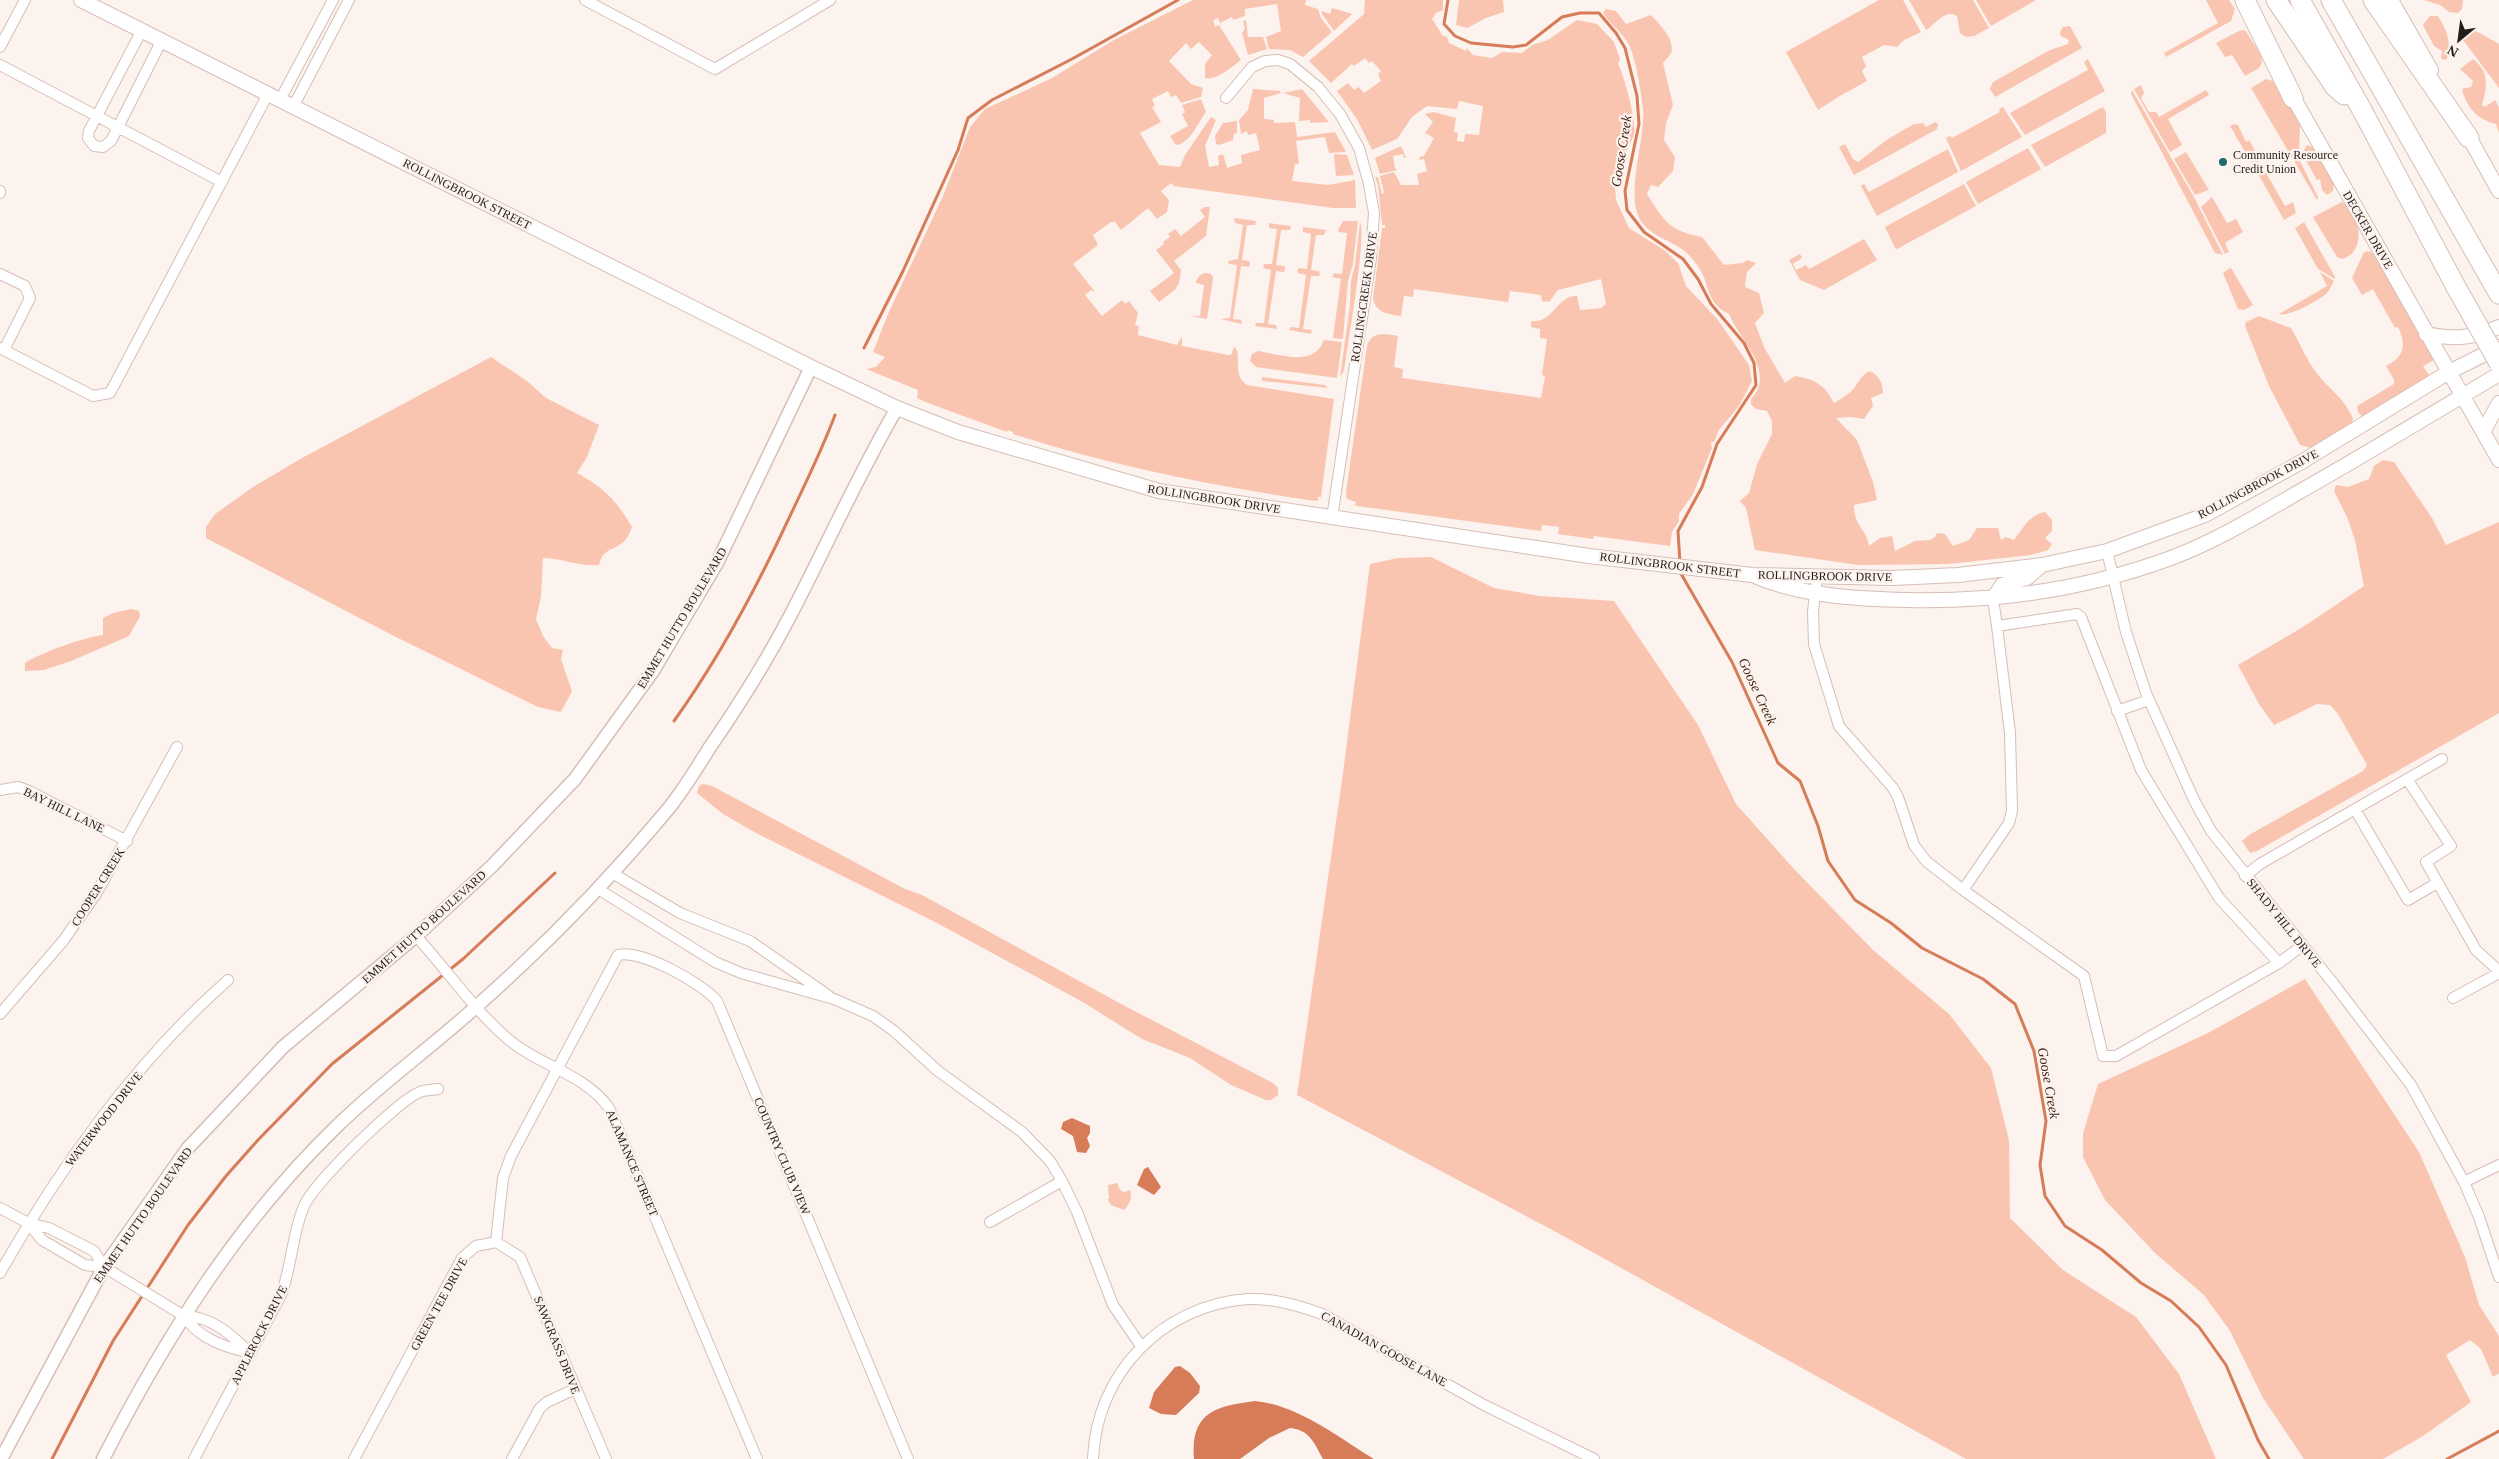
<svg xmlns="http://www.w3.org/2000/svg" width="2499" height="1459" font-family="Georgia,serif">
<rect width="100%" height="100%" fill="#fcf2ee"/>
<path fill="#fac5b0" d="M1193,0H1306L1305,5L1318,9L1321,18L1332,32L1303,57L1290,50L1269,49L1266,37L1281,31L1277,4L1245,9V16L1233,20L1232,17L1220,23L1218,18L1213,20L1215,27L1219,25L1241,60C1233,66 1216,81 1205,78V64L1212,55L1199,42L1191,49L1186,43L1169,61L1191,84L1203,88L1201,97L1181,103L1176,95L1171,97L1168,91L1152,99L1155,106L1152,107L1161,122L1140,133L1159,165L1180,167L1185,155L1211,117L1216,120L1205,146L1209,167L1219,165L1218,156L1223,154L1227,168L1242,163L1241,155L1260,150L1256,133L1248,135L1247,131L1241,134L1239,120L1248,110L1253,89L1280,91L1281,93L1264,98V119L1274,120V123L1295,122L1297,137L1335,132L1346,152L1329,153L1325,137L1296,141L1299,164H1295L1292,181L1328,185L1355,180L1356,208H1333L1174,186L1171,183L1161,191L1169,200L1167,212L1157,219L1148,208L1121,230L1115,222H1111L1093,235L1098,245L1073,264L1095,292L1091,290L1085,295L1102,316L1122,300L1125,304L1129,301L1138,313L1135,325L1139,326L1138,335L1177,345L1182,336V346L1228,355H1231L1234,347C1244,355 1230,373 1247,385L1334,399L1322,489L1321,497H1317L1319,500L1316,501C1213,486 1113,466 1013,434V432L1008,430L1007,432L928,403L917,398L918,390L866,369L876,367L885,357L873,352L888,314L943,196L970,127L985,109L1052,78L1114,40Z
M1365,0H1443V10L1436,13L1432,19L1443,36L1447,37L1449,43L1466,51L1467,48L1473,55L1492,58L1502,52L1522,53L1532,45L1548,40L1577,20L1597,24L1614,42L1620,59L1618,64C1624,75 1637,122 1634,134C1631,144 1624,153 1622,163C1620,171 1620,178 1615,185L1616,200L1629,228L1664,250L1678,263L1686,286L1718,320L1749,365L1752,381L1739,406L1719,430L1714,442H1711L1712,448L1693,494L1679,514V521L1672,532L1670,546L1594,536L1593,539L1558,534L1559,527L1542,525L1541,531L1357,506L1352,504L1355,505L1356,502L1347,499L1346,492L1367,346C1371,331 1386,334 1398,336L1394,367L1403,369L1402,378L1541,398L1545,376L1542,375L1547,339L1540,338V329L1531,327V321C1553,324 1557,295 1577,296L1580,310L1601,308L1606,304L1601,279L1558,290L1549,302L1542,301L1541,295L1510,291L1508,302L1414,289L1413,297L1404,296L1401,316C1389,314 1375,313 1373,298L1382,228H1385V225H1382L1378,185L1375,177H1378L1382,194L1384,193L1380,176L1394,172L1401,185H1419L1417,174L1427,171L1424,159L1420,160L1419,157L1424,156L1434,138L1425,133L1433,122L1425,114L1434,112L1456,118L1454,132L1458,133L1457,141L1464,142L1465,134L1479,135L1483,106L1459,101L1457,109L1427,106L1412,117L1397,139L1372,150L1357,119L1337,91L1348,83L1354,90L1359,87L1364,93L1381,81L1378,74L1381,71L1372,61L1369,63L1365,58L1354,66L1352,64L1331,83L1309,61L1364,14Z
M1459,0H1503L1504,12L1486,18L1467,28L1456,25Z
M1879,0H1903L1921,32L1904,40L1897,47L1884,45L1862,57L1866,66L1862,71L1867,81L1838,97L1818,110L1786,52Z
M1909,0H1973L1989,28L1974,36L1966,37L1960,33L1957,16C1945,8 1935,25 1926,30Z
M1976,0H2036L1991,26Z
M2206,0H2229L2235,9L2231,21L2166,57L2164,53L2218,23Z
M2424,0H2463L2462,9L2458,13L2449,12L2440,5Z
M1332,8L1352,14L1334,31L1322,14V11L1330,14Z
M1606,9L1616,11L1626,24L1651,15C1659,23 1676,41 1671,53C1669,57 1665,60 1663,63L1673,105L1666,123L1664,140L1675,157L1673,171L1658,187L1651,185L1647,194C1664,221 1669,231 1702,237L1724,265L1742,263L1748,260L1756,263L1747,272L1745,287L1759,293L1764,313L1755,323L1764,347L1785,383L1795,376C1816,380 1824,384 1834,403C1842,398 1850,394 1855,387C1860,380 1861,376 1869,371C1879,374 1883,384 1883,393L1871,398L1873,406L1864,419L1851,417L1836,418L1857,440L1873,482L1877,500L1854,505C1854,527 1867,529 1869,546L1880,538L1892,536L1895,551L1915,541L1930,540L1935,537L1937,533L1945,534L1953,546L1969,540L1977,528H1998L2001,540L2006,537L2014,540C2023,528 2030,514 2045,512L2052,520V531L2045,538L2052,544L2048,550L2031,555L1949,564L1858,565L1755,550L1746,508L1740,501L1749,493L1757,464L1772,434V421L1767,411L1756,409L1751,404V399C1777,372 1739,339 1729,314C1704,302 1711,283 1697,265C1694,261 1691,257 1687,253C1674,241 1651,237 1641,221C1624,195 1646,140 1643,108C1641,92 1636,59 1629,45C1622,32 1610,24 1603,13Z
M2430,16H2438C2448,32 2451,41 2447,59L2444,60L2441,58L2442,51L2434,46L2423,25Z
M1246,20L1248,37H1263L1267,49L1248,55L1242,33L1245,29L1243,21Z
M2460,25L2478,32L2499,44V88L2460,36Z
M2070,26L2082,48L1995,97L1990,89L1993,82L2050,50L2068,44L2069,40L2061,36L2060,32L2063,27Z
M2245,30L2261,55L2262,63L2259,68L2245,76L2232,55L2225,57L2216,43L2239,31Z
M2088,59L2105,91L2025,135L2010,113L2088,70L2084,62Z
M2473,59C2490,72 2487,87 2482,105L2485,107L2495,100L2499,107V133L2496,124C2478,120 2466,107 2462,89L2471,87L2473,81L2460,69Z
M2266,79L2276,82L2300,123L2299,159L2318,197L2317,200L2251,88Z
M2141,85L2144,93L2141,98L2149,112H2156L2159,117L2206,90L2209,95L2168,119L2182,145L2170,152L2134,89Z
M1302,89L1329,122L1310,123V120L1299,121L1300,98L1283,93Z
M2132,90L2194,197L2223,255L2215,253L2131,94Z
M1201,99L1206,112C1198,122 1190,144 1176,145L1170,136L1188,126L1182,114L1185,112L1182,105Z
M2003,107L2022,137L1961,171L1946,138L1950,136L1952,138L2000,112L1999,109Z
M2103,107L2106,112V133L2045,167L2031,145Z
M1237,121V133L1234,134L1233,140L1219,145L1216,144L1215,136L1223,123Z
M1935,122L1938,124L1937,129L1854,175L1839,147L1845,144L1853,159L1858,162L1888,139L1914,124L1923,123L1926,127Z
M2234,124L2238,125L2246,142L2249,140L2260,160L2254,167L2230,126Z
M2307,145L2314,148L2334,182L2333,191L2327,195L2322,190L2320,179L2317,180L2305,159L2304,150Z
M1401,146L1406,157L1404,158L1403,154L1393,156L1395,168L1397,170L1380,174L1375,158Z
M2028,148L2041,169L1978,204L1966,182Z
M1948,149L1958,172L1877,216L1861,186L1864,184L1869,192Z
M2186,152L2209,190L2195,195L2174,159Z
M1334,154L1347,155L1354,175L1336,176Z
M2261,170L2265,171L2285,206L2293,202L2296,213L2284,220L2257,172Z
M1964,184L1976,206L1897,249L1895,248L1885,227Z
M2212,197L2227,223L2236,219L2243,232L2225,243L2229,252L2225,254L2201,207Z
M2342,202C2361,213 2367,252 2342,259L2337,257L2313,217Z
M1205,207H1210L1206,236L1174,261L1181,270L1179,284L1176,287L1177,288L1159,302L1150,291L1174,273L1156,250L1164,244L1163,242L1170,237L1168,234L1175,229L1181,236L1205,217L1200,210Z
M1234,218L1256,221L1255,225H1247L1242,260L1249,261L1250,264L1249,267L1241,266L1233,319L1241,320L1242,324L1220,319L1230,318L1237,265L1229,264L1228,261L1238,259L1243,225L1235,223Z
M1343,221H1358L1353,264L1348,281L1343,339L1333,338L1341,279L1332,277L1334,273L1342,274L1347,233L1339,232L1338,230Z
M1360,222C1367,235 1347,348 1344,371L1340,377L1350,305L1351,281L1355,265Z
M2304,222L2335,277V279L2318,269L2295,228Z
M1269,223L1291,226L1290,230H1281L1276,265L1284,266L1285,269L1284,272L1276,271L1268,324L1276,325L1277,329L1255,326L1256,323H1264L1271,270L1263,268L1264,264H1272L1277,229L1269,228Z
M1303,227L1326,230L1324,235H1316L1311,270L1319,271L1320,274L1319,276H1311L1303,329L1312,330L1311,334L1289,330L1291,327L1299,328L1306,275L1298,273L1297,271L1299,268L1307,269L1311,234L1303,232Z
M1864,239L1877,260L1824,290L1800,280L1789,260L1800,254L1802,258L1793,264L1796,270L1806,265L1809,269Z
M2369,251L2374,254L2434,360L2423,366L2429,375L2427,377L2362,416L2358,412L2357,406L2394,384V380L2386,366C2404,357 2407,345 2398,327L2395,328L2373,289L2362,295L2352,278L2364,252Z
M2230,268H2231L2253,305L2244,310L2238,309L2223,273Z
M2320,272L2334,281C2332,285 2329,291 2326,294C2317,301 2289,317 2279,314L2327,286Z
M1205,273L1211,274L1213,278L1207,319L1191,316H1200L1204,285L1196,283V281L1200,275Z
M2259,316L2291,328C2300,343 2307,362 2319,376C2332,392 2343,397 2353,418L2352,423L2311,448L2300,445L2269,386L2245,326L2246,322Z
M1324,340L1342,342L1337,378L1256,367L1250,361L1252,354L1258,351C1279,354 1314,368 1324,340Z
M491,357L527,381L546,398L599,425L587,457L577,473C604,488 616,500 632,527C622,556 605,541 599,565C580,567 562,558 543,558L541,597L536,619L543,636L552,648L563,650L561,659L572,691L561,712L538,707L392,635L206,538V527L215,514L253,487L302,458Z
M1262,377L1325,385L1328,388L1262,381Z
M2383,460L2394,462L2432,518L2446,545L2499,522V713L2257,851L2250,853L2242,841L2249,835L2363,771L2367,765L2338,714L2330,705L2317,704L2274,725L2259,704L2238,665L2303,627L2364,586L2355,540L2347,517L2334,491L2336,485L2348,487L2369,479L2374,466Z
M1431,557L1494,588L1540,596L1614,601L1698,725L1736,804L1794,869L1873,950L1949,1014L1991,1068L2009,1140L2010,1218L2063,1270L2136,1317L2179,1374L2216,1459H1966L1558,1233L1297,1095L1343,773L1370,564L1398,558Z
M131,609L139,611L140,616L129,636L71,661L44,670L25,671V663C40,653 85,637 103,635V618L113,613Z
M703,784L712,786L905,889L922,895L1123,1005L1273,1083L1278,1088V1095L1271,1100H1266L1231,1085L1190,1058L1142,1039L1081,1001L935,922L756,833L723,814L697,793L699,786Z
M2305,979L2419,1152L2465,1257L2479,1305L2499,1336V1373L2493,1377L2481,1349L2470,1340L2446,1355L2471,1402L2423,1436L2383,1459H2304L2263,1398L2230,1331L2204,1295L2155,1253L2105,1200L2083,1157V1133L2098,1084L2208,1033Z
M1117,1183L1120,1190L1124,1192L1130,1190C1133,1198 1129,1205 1124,1210L1111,1205L1107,1199H1109L1108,1185Z"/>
<path fill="#d67c58" d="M1072,1118L1090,1126V1133L1087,1138L1090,1146L1086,1153L1077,1152L1073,1136L1061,1129L1063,1122Z
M1148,1167L1161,1187L1154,1195L1137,1185L1144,1169Z
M1180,1366L1190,1373L1200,1386L1199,1393L1176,1415L1161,1414L1149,1408L1154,1392L1175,1367Z
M1255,1401C1298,1405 1338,1437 1374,1459H1323C1314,1443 1310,1430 1290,1428L1269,1438L1240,1459H1194C1190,1413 1215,1406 1255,1401Z"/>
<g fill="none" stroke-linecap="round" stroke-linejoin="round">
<path stroke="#d67c58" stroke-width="3" d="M1448,0L1444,24L1455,36L1471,43L1513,47L1526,45L1562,17L1580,13H1599L1616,33L1625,48L1637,96L1639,124L1625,191L1627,210L1644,232L1683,259L1698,279L1711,304L1744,343L1754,363L1756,385L1717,444L1702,487L1678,531L1680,563
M864,348L903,271L958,150L968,118L992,100L1072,59L1178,0
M1680,572L1732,662L1778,763L1800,781L1818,826L1828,861L1855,900L1891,923L1922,948L1983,979L2015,1004L2034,1051L2046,1121L2040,1165L2045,1196L2065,1226L2102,1250L2141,1283L2171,1301L2199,1327L2226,1365L2258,1440L2269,1459
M674,721C720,657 757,587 790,516C806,482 822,450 835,415
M52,1459L113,1341L188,1225L226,1176L258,1140L332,1064L463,959L555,873
M2447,1459L2499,1431"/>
<defs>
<path id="minor" d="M585,0L715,69L830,0
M142,30L89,131L88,138L94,146L103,147L111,141L162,40
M0,47L25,0
M0,65L222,182
M1226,98L1252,67L1265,61L1278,60L1290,64L1318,87L1340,114L1359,148L1369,184L1374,213L1371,258L1332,518
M280,100L333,0
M293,107L349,0
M0,191V193
M0,274L25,286L30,298L4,350
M0,348L93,396L110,393L268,94
M2107,551L2126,632L2146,693L2194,800L2211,831L2333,983L2411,1085L2464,1182L2479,1217L2499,1277
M1817,575L1813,612L1814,644L1839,726L1893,788L1898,797L1914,845L1926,861L1963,890L2084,976L2103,1056H2116L2279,963L2303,945
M1993,599L1997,626L2077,614L2081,617L2141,770L2219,898L2279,963
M2117,711L2149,700
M2407,779L2451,846L2426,862L2476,950L2499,971
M0,790L18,787L29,791L127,841
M2356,811L2408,900L2437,883
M612,873L680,913L750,941L829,996
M2245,876L2260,864L2442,759
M598,889L715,962L741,973L834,999L873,1016L894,1031L938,1071L1022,1132L1050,1161L1062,1181L1077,1212L1113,1305L1141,1346
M1963,890L2009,823L2012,811L2010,733L1997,626
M416,936C447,970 474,1010 508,1039C539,1066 584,1073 609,1108L757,1459
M2453,998L2499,973
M0,1014L63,941L96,894L177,747
M2464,1182L2499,1165
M0,1208L28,1223L49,1228L94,1251L104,1267
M990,1222L1062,1181
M28,1223L42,1240L85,1265L104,1267L184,1316C199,1339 225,1347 250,1353
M496,1242L503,1178L511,1156L618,955C641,949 702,983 717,1001L908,1459
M496,1242L520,1257L606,1459
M0,1273C59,1168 137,1060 228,980
M184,1316C211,1316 232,1335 250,1353
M194,1459L281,1295C292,1266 292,1234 304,1206C314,1183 396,1102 420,1092C425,1090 433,1090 438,1089
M354,1459L462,1258L476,1246L496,1242
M512,1459L540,1408L547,1402L575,1389
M1093,1459C1096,1374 1162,1305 1248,1299C1274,1298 1298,1305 1322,1314L1484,1405L1594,1459"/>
<path id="tertiary" d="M1,1459L104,1267L188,1148L283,1047L416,936L492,866L575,779L653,671L717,563L811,367
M103,1459C165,1338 238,1222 336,1127C381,1083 432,1047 478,1005C547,944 610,879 669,808C684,789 697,768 710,747C739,705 766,662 790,616C826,547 858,475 897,408"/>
<path id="secondary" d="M81,0L811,367L897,408L958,432L1159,491L1589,556L1752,575L1892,578L1958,575L2042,565L2107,551L2205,515L2303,461L2449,372L2499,347
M2391,0L2431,70
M2289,90L2499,460
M2465,130L2499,191
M2426,334C2456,340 2471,338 2499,327
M2483,432L2499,403
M1757,577C1804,596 1857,599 1907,600C1995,602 2087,589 2171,558C2216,541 2257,516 2299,492C2366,454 2432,414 2499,374
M1993,599L2002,585L2027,578L2042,565"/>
<path id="motorway" d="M2245,0L2293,98
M2276,0L2335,87L2344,95
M2300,0L2362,110L2456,287
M2331,0L2499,294
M2373,0L2469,138"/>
</defs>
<use href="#minor" stroke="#d6beb5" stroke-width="12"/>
<use href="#tertiary" stroke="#d6beb5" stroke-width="15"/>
<use href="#secondary" stroke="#d6beb5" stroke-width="16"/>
<use href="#motorway" stroke="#d6beb5" stroke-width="21"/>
<use href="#minor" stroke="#fff" stroke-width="10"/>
<use href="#tertiary" stroke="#fff" stroke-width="12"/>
<use href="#secondary" stroke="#fff" stroke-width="14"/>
<use href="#motorway" stroke="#fff" stroke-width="19"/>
<defs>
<path id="motorway-bridge" d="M2456,287L2499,363"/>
</defs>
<use href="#motorway-bridge" stroke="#d6beb5" stroke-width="21" stroke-linecap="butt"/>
<use href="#motorway-bridge" stroke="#fff" stroke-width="19"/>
</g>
<circle fill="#1f6b69" stroke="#fcf2ee" stroke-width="2" cx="2223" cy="162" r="5"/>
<g text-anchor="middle" stroke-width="4.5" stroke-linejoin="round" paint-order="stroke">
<g font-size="12" fill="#241c18" stroke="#fcf2ee" text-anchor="start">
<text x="2233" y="159">Community Resource<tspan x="2233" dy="14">Credit Union</tspan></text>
</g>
<g font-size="12" fill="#241c18" stroke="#fcf2ee">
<text transform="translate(467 194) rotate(27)" y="4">ROLLINGBROOK STREET</text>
<text transform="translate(2368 230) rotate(60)" y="4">DECKER DRIVE</text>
<text transform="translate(1364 297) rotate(-82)" y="4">ROLLINGCREEK DRIVE</text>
<text transform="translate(2258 484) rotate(-28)" y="4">ROLLINGBROOK DRIVE</text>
<text transform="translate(1214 499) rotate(9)" y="4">ROLLINGBROOK DRIVE</text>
<text transform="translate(1670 565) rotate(7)" y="4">ROLLINGBROOK STREET</text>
<text transform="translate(1825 576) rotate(1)" y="4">ROLLINGBROOK DRIVE</text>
<text transform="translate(682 618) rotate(-59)" y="4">EMMET HUTTO BOULEVARD</text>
<text transform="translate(64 810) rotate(26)" y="4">BAY HILL LANE</text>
<text transform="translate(98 887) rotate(-58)" y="4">COOPER CREEK</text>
<text transform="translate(2284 923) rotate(51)" y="4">SHADY HILL DRIVE</text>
<text transform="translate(424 927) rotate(-42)" y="4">EMMET HUTTO BOULEVARD</text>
<text transform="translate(104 1119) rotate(-52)" y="4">WATERWOOD DRIVE</text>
<text transform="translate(782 1156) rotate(67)" y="4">COUNTRY CLUB VIEW</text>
<text transform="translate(632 1163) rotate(67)" y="4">ALAMANCE STREET</text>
<text transform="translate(143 1215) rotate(-55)" y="4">EMMET HUTTO BOULEVARD</text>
<text transform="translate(439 1304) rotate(-61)" y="4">GREEN TEE DRIVE</text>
<text transform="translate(259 1335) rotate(-63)" y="4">APPLEROCK DRIVE</text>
<text transform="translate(557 1345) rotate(68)" y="4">SAWGRASS DRIVE</text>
<text transform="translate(1384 1349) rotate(29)" y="4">CANADIAN GOOSE LANE</text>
</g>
<g font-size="14" font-style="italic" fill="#411e0f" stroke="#fcf2ee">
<text transform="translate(1621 151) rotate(-81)" y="5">Goose Creek</text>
<text transform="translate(1758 691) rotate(65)" y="5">Goose Creek</text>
<text transform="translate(2049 1083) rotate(80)" y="5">Goose Creek</text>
</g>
</g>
<g transform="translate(2459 40) rotate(209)" stroke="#fcf2ee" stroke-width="4" paint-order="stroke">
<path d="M0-4L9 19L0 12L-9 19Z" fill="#241c18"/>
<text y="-8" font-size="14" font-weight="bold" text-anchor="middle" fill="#241c18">N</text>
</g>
</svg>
